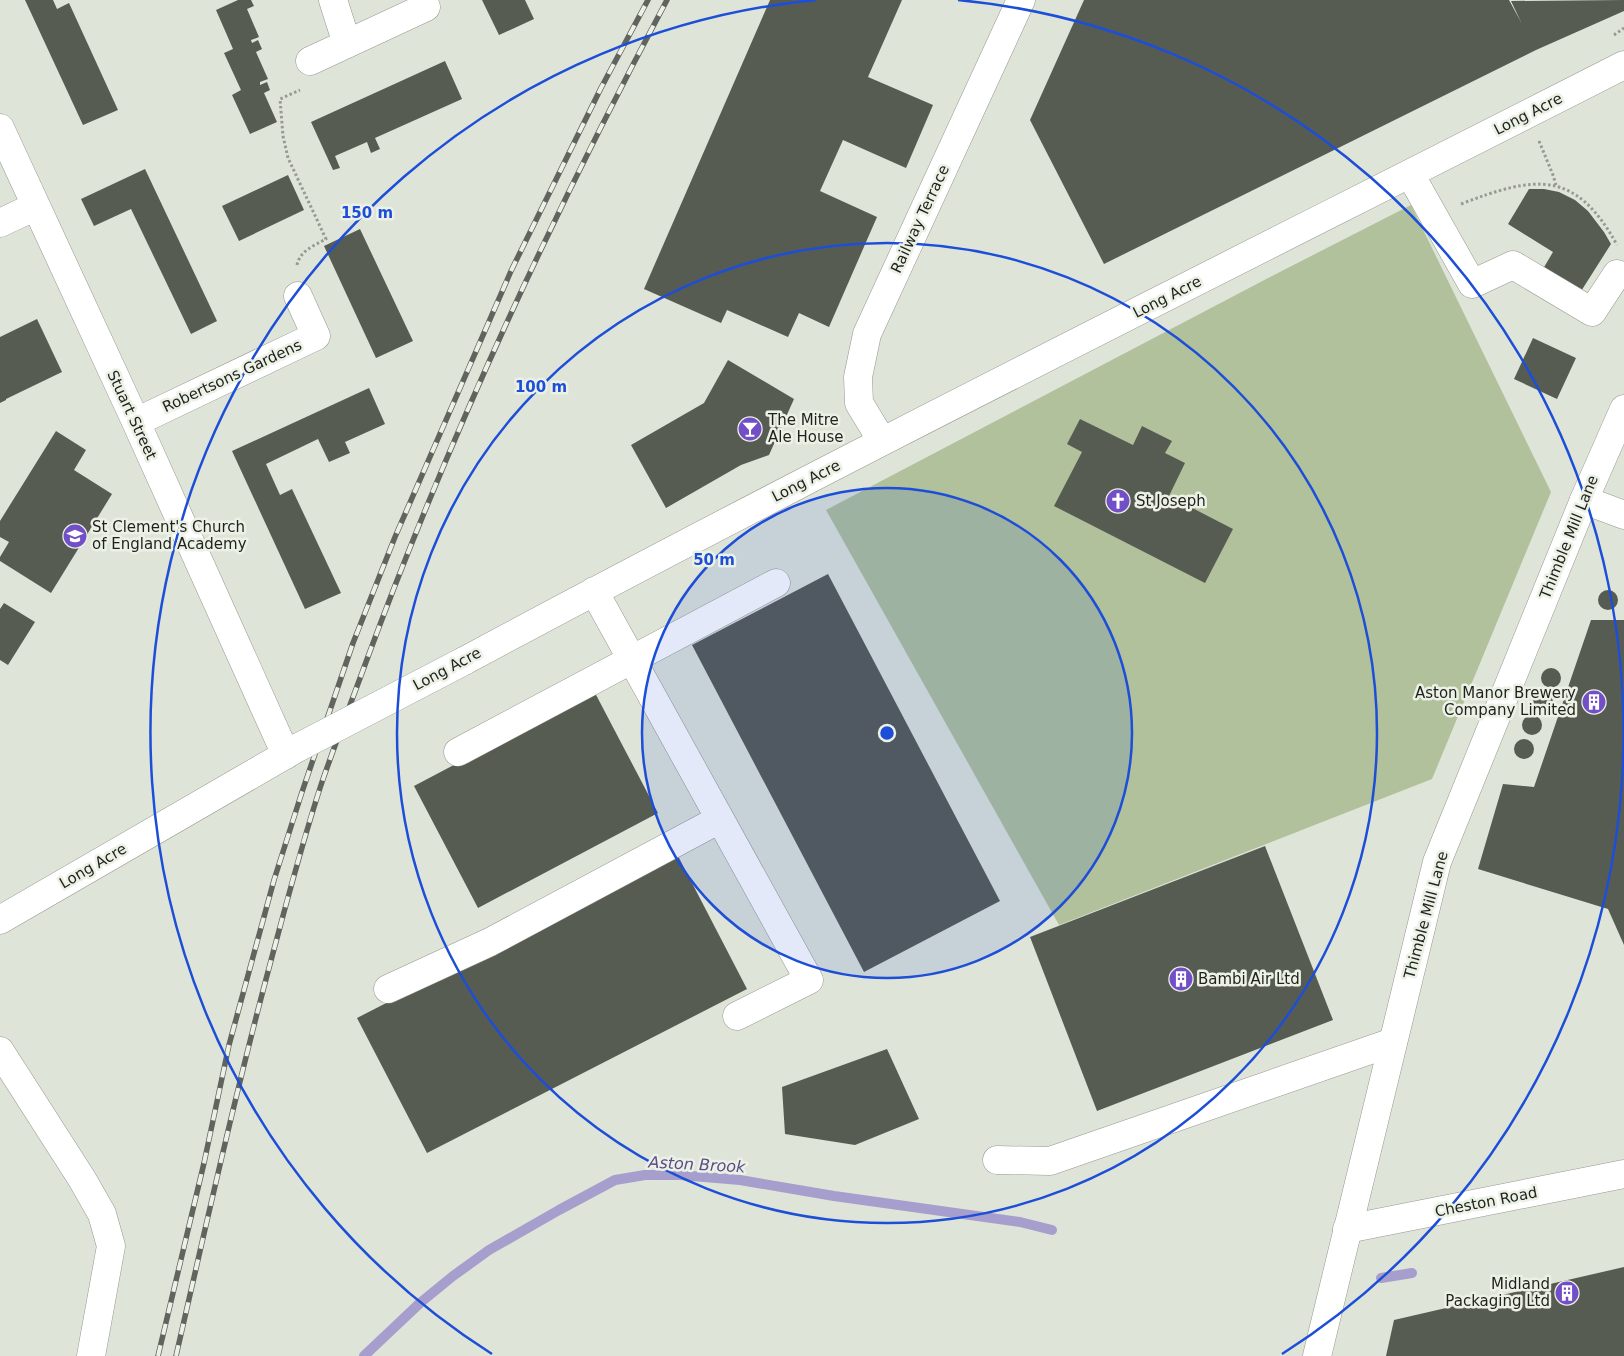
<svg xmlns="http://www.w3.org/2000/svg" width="1624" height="1356" font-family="'DejaVu Sans',sans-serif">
<rect width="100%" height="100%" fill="#dfe4d9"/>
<path fill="#b0c19b" d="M1411,205L1551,492L1432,779L1059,925L826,510L1272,276Z"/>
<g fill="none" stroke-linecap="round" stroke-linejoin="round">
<path stroke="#a69ecc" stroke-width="10" d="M1381,1278L1412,1273
M364,1356L420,1303L453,1276L489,1250L559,1210L615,1180L645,1175H680L740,1180L834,1196L1020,1222L1052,1230"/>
</g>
<path fill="#575c52" d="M25,0H53L57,9L69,3L118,110L83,125Z
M238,0H251L254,6L247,9L259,37L251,40L252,43L258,40L262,49L256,52L268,79L260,82V85L267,82L270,90L264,93L277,122L250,134L232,95L241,90L224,53L233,49L216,10Z
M482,0H525L534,19L499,35Z
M770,0H902L868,77L933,105L906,168L843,140L820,191L877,217L829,327L799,313L788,337L727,310L721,323L644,289Z
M1084,0H1509L1521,22L1511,1L1624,0V11L1536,50L1104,264L1030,120Z
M445,61L462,99L375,138L380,149L371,153L367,142L335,156L340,168L333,170L311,122Z
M145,169L217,321L191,334L131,209L94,226L81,199Z
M288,175L304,210L239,241L222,206Z
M1529,189H1544L1559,192L1575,200L1588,211L1604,232L1611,244L1578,296L1540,274L1553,252L1508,224Z
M360,229L413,341L376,358L324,246Z
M37,319L62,372L6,399V400L0,403V337Z
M1533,338L1576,358L1557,399L1514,379Z
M728,360L794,399L769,455L741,465L666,508L631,445L704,403Z
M369,388L385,424L345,442L350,453L329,462L318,439L266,464L280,495L292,489L341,593L305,609L232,451Z
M1080,419L1133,445L1142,426L1172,441L1165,453L1185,463L1169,496L1233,529L1205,583L1054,506L1082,452L1067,444Z
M56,431L86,450L74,470L112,494L51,593L0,561V557L9,542L0,537V521Z
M828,574L1000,901L864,972L692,645Z
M1598 600a10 10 0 1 1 20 0a10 10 0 1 1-20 0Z
M4,603L35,622L8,665L0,660V609Z
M1591,620H1624V945L1608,909L1478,869L1503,784L1534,787Z
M1541 678a10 10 0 1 1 20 0a10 10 0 1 1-20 0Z
M594,691L658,813L478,908L414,786Z
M1533 702a10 10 0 1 1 20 0a10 10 0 1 1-20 0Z
M1522 725a10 10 0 1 1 20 0a10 10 0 1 1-20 0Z
M1514 749a10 10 0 1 1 20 0a10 10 0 1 1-20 0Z
M1265,846L1333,1020L1097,1111L1030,937Z
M677,854L747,989L427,1153L357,1018Z
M887,1049L919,1119L855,1145L785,1134L782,1087Z
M1624,1267V1356H1386L1394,1320Z"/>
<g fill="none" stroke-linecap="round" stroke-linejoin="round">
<defs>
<path id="minor" d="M333,0L347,44
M310,61L426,7
M0,128L136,422L286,755
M1410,174L1472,284L1513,265L1592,312L1617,274
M0,223L36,206
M136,422L316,336L298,296
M882,441L859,403L858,377L867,334L1021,0
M1584,500L1624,515
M594,591L809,980L737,1016
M464,661C847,455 1237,262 1624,65
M458,752L776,583
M0,920L299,747
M388,989L490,942L720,819
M0,1051L82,1179L102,1214L111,1246L91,1356
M997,1160L1050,1161L1393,1042
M1347,1229L1624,1174"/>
<path id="major" d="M1317,1356L1437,862L1584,500L1624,409"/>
</defs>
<use href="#minor" stroke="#94998f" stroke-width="29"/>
<use href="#major" stroke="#94998f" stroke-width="29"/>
<path stroke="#979a92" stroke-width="3" stroke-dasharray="2.5 2.5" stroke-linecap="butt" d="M1614,35L1624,28
M1539,141L1553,175L1556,185
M1461,204C1534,176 1575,168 1617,245
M297,265C300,251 313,246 326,239L288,158L283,136L280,99L300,90"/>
<use href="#minor" stroke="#fff" stroke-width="28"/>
<use href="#major" stroke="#fff" stroke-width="28"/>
<defs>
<path id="rail" d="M158,1356L204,1163L229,1045L274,880L302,792L353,643L395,537L511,271L601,88L648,0
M176,1356C207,1221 237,1086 273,953C288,897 303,840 321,785C335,744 351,703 366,662C450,434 553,214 667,0"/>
</defs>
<use href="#rail" stroke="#61645e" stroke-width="5.5"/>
<use href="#rail" stroke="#ecf1e6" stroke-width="4" stroke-dasharray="11" stroke-linecap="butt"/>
<defs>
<path id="minor-bridge" d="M299,747L464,661"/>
</defs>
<use href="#minor-bridge" stroke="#94998f" stroke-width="29" stroke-linecap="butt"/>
<use href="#minor-bridge" stroke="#fff" stroke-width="28"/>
</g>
<circle cx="887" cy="733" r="245" fill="#1d4ed8" fill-opacity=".12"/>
<g fill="none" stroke="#1d4ed8" stroke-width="2.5">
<circle cx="887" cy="733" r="245"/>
<circle cx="887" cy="733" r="490"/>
<path d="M492 1354A736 736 0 0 1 816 0M958 0A736 736 0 0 1 1282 1354"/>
</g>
<defs>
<symbol id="bar-disc" viewBox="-11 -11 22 22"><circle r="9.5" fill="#724ec7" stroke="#ecf1e6"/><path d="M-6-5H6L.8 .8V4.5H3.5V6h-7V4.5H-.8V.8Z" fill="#fff"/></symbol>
<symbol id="church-disc" viewBox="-11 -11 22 22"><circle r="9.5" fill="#724ec7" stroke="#ecf1e6"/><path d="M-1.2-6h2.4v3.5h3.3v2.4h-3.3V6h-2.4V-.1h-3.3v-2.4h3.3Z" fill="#fff"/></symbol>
<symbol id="school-disc" viewBox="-11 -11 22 22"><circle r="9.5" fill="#724ec7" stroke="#ecf1e6"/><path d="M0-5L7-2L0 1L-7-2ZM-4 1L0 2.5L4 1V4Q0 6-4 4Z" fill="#fff"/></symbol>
<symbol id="building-disc" viewBox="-11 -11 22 22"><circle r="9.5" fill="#724ec7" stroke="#ecf1e6"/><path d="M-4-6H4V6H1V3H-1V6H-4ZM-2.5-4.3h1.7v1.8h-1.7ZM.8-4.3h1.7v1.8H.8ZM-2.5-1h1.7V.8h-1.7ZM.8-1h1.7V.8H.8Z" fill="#fff"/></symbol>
</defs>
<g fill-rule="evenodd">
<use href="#bar-disc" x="736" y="415" width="28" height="28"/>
<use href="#church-disc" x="1104" y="487" width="28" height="28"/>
<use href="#school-disc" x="61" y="522" width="28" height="28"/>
<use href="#building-disc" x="1580" y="688" width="28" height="28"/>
<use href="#building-disc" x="1167" y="965" width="28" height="28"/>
<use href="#building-disc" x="1553" y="1279" width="28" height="28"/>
</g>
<g text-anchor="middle" stroke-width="5" stroke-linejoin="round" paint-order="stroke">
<g font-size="15" fill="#1f211d" stroke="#ecf1e6">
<text transform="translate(1528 114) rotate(-27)" y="5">Long Acre</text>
<text transform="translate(920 219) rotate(-65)" y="5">Railway Terrace</text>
<text transform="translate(1167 297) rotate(-27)" y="5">Long Acre</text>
<text transform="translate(232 376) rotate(-25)" y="5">Robertsons Gardens</text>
<text transform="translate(132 415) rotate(65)" y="5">Stuart Street</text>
<text transform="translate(806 481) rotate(-27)" y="5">Long Acre</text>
<text transform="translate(1569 537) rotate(-68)" y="5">Thimble Mill Lane</text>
<text transform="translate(447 669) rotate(-28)" y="5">Long Acre</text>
<text transform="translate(93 866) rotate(-30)" y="5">Long Acre</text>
<text transform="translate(1426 915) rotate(-75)" y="5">Thimble Mill Lane</text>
<text transform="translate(1486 1202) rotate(-11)" y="5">Cheston Road</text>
</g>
<g font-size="15" fill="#1f211d" stroke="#ecf1e6" text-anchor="start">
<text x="768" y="425">The Mitre<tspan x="768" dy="17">Ale House</tspan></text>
<text x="1136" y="506">St Joseph</text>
<text x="92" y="532">St Clement's Church<tspan x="92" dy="17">of England Academy</tspan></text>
<text x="1576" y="698" text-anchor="end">Aston Manor Brewery<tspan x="1576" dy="17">Company Limited</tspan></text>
<text x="1198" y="984">Bambi Air Ltd</text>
<text x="1550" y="1289" text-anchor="end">Midland<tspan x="1550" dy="17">Packaging Ltd</tspan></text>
</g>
<g font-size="16" font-style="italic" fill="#5a4c88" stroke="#ecf1e6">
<text transform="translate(697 1164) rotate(3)" y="6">Aston Brook</text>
</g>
</g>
<circle cx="887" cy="733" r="8" fill="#1d4ed8" stroke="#ecf1e6" stroke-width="2.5"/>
<g font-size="15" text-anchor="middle" font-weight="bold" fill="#1d4ed8" stroke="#ecf1e6" stroke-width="5" stroke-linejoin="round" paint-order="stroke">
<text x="367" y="218">150 m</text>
<text x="541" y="392">100 m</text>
<text x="714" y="565">50 m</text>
</g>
</svg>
